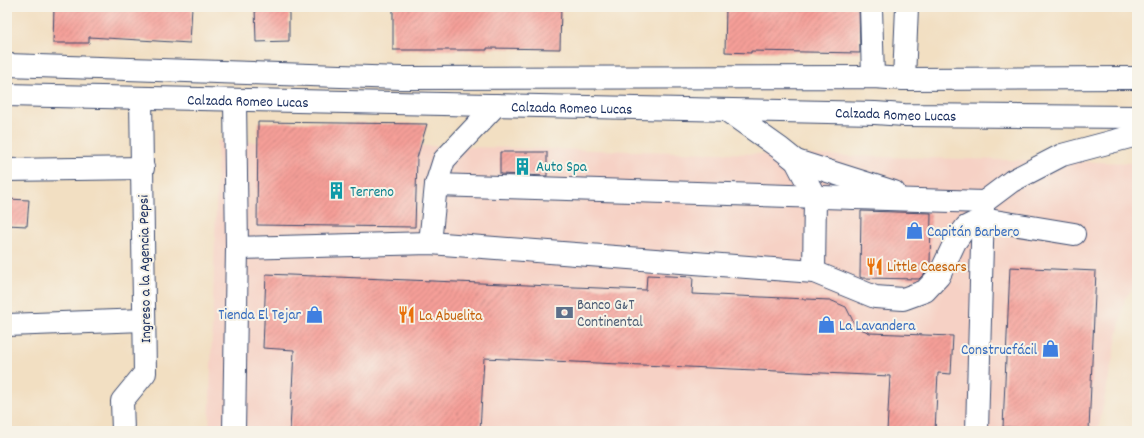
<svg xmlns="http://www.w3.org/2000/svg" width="1144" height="438" font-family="Dekko,sans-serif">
<defs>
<pattern id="building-hatch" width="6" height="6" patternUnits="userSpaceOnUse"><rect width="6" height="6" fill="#f59f98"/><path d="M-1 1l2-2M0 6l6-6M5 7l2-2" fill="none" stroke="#c6827f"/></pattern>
</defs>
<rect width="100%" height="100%" fill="#f7f3e8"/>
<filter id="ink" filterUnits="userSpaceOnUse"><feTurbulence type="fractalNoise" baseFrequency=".025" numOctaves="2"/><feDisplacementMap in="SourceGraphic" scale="8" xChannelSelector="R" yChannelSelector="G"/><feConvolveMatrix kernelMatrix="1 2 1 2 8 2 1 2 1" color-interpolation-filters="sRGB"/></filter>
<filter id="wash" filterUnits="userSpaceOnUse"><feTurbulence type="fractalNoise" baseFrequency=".012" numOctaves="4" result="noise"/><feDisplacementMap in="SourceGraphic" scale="16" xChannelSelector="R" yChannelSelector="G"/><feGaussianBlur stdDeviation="0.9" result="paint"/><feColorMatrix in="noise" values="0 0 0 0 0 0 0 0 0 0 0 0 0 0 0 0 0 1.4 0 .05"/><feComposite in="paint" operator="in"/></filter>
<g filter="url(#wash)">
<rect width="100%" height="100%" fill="#f2dfc2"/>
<path fill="#f6d1c5" d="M218,141L1137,163V284L1125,298L1098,431H209Z"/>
<g id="blocks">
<path fill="url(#building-hatch)" d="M54,7H192L190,43L89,37V43H53Z
M255,7H289V41L256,42Z
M393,7H561L560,49L487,48V50H393Z
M726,7H859L860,53L751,51V53L725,52Z
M258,122L427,124L417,158L415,227L257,225Z
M500,152H547V176L500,174Z
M7,199L29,200L27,226L7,225Z
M861,211L931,213L930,265L929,269L919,279L862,278L860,277Z
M1010,267L1096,271L1089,430L1003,427Z
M266,274L646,290L647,275L693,277L692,294L830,300L846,307L856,327L870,333L953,336L951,374L938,373L935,431H887L890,376L484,358L480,431H290L294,350L263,348Z"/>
</g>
</g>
<g filter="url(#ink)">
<use href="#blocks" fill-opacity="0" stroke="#3b496d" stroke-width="1"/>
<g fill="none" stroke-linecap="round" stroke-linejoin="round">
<defs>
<g id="minor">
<path d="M871,7L873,77"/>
<path d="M7,65L401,78L873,77L904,79L1137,78"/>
<path d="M904,79L907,7"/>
<path id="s1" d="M7,95C296,102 585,108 875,113L904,115L1137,117"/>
<path d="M726,110L781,149L796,161L815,197L814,272"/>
<path d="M796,161L894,192"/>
<path d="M7,170L143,168"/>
<path d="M436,185L984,202L1012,181L1062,155L1137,135"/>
<path d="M430,243L436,185L444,160L496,105"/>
<path d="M237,248L430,243L814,272L875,297L903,299L925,291L939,276L955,242L966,227L982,219L1074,234"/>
<path d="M7,325L144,320"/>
<path d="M123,431L122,401L145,373L141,98"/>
<path d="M234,431L237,248L235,101"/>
<path d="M977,431L983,207"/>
</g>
</defs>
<use href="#minor" stroke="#3b496d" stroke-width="24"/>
<use href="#minor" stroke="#fff" stroke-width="22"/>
</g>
</g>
<defs>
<symbol id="building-bare" viewBox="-9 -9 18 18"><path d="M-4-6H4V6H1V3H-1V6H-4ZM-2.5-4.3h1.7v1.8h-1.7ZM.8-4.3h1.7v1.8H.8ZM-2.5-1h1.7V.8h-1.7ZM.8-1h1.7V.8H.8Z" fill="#0f9aa8" stroke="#f7f3e8" stroke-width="2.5" paint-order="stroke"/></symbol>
<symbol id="shop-bare" viewBox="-9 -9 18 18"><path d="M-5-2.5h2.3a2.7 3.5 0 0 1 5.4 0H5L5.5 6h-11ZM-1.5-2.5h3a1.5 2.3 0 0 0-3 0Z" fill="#3f7fe0" stroke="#f7f3e8" stroke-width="2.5" paint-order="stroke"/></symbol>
<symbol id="restaurant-bare" viewBox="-9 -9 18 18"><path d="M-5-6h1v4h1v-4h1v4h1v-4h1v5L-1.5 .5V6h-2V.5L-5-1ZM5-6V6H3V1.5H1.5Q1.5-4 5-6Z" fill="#e8710a" stroke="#f7f3e8" stroke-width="2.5" paint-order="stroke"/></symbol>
<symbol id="bank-bare" viewBox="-9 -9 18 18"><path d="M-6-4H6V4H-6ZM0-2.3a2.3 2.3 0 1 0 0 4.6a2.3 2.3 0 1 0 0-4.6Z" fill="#5c6f8a" stroke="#f7f3e8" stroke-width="2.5" paint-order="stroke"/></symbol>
</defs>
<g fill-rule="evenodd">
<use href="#building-bare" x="510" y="154" width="25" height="25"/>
<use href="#building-bare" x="324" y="178" width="25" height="25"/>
<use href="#shop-bare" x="902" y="218" width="25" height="25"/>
<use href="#restaurant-bare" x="862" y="254" width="25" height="25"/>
<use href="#bank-bare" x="552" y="300" width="25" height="25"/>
<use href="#shop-bare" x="302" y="302" width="25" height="25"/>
<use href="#restaurant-bare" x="394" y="302" width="25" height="25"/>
<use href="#shop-bare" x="814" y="312" width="25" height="25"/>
<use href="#shop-bare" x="1038" y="336" width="25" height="25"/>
</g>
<g text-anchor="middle" stroke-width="4" stroke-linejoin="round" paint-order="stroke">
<g font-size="15" fill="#1b2f5e" stroke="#f7f3e8">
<text dy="5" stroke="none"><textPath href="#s1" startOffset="241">Calzada Romeo Lucas</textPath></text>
<text dy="5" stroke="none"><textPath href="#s1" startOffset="565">Calzada Romeo Lucas</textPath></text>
<text dy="5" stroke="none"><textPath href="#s1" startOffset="889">Calzada Romeo Lucas</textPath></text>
<text transform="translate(144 269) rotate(-91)" y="5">Ingreso a la Agencia Pepsi</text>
</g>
<g font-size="15" fill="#0d838f" stroke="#f7f3e8" text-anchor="start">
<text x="536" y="171">Auto Spa</text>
<text x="350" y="196">Terreno</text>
</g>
<g font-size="15" fill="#366cbe" stroke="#f7f3e8" text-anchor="start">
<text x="927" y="236">Capitán Barbero</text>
<text x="301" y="319" text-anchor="end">Tienda El Tejar</text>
<text x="839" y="330">La Lavandera</text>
<text x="1037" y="354" text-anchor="end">Construcfácil</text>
</g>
<g font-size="15" fill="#c56008" stroke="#f7f3e8" text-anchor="start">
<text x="887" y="271">Little Caesars</text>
<text x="419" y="320">La Abuelita</text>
</g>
<g font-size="15" fill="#4e5e75" stroke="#f7f3e8" text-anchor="start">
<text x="577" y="309">Banco G&amp;T<tspan x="577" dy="17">Continental</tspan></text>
</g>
</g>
<rect width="1144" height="438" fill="none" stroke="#f7f3e8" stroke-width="24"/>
</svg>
